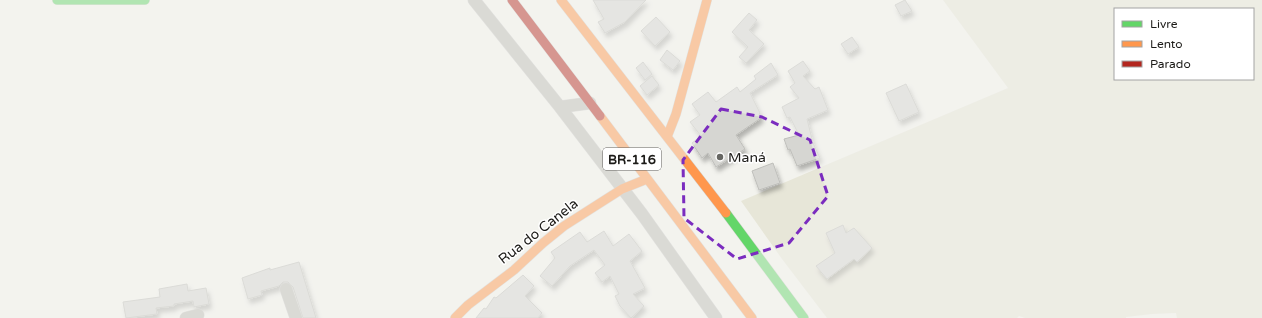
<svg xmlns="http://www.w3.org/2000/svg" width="1262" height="318" font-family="'Varela Round',sans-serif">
<defs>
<filter id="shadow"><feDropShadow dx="2.5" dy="4.5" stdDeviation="2" flood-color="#0004"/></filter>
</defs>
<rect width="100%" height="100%" fill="#f3f3ee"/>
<path fill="#e7e6d8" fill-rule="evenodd" d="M943,0H1262V318H1177L1176,313L1152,314L1126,317V318H1025L1019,316L1017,318H827L782,259L741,201L1008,88ZM1115,9H1253V79H1115Z"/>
<path fill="#d6d6d2" stroke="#bfbfbb" filter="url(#shadow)" d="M593,0H646L625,22L605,33L598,22L604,19Z
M905,0L912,11L901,16L895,5Z
M749,13L757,20L749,30L764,44L746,63L739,57L748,47L732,32Z
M656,17L670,32L655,46L641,31Z
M852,37L859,47L848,54L841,44Z
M667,50L680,61L673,70L660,60Z
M803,61L810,71L803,76L815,89L819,87L828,110L807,119L813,143L820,158L797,166L790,149L788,150L784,139L799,135L790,117L787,118L782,107L799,98L790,87L795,83L788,71Z
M643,62L652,74L645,80L636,68Z
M771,63L778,75L750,93L760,113L759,114L761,118L736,135L745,149L716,167L708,153L702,158L692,143L701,136L690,122L700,115L692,104L708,92L716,102L737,87L740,92L756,79L754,76Z
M652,76L659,85L647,95L640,86Z
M906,84L919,112L899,121L886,93Z
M773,163L780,183L759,190L752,171Z
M843,225L846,233L854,228L872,248L857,262L854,259L827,279L816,266L835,253L826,233Z
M604,231L613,246L629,234L642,251L630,261L645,288L633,294L644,306L631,318L620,306L615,296L619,294L610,276L602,282L595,273L605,265L594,250L570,266L552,286L540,276L555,258L551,252L580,232L587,242Z
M299,262L316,318H303L293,287L288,282H283L279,286L261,291L262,295L248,299L242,278L270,268V270Z
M523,275L534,286L525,296L542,313L538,318H476L484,308L486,309L494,297L496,298Z
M187,284L188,291L206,288L209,304L194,307L193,301L174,304V306L156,308L157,314L126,318L123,302L160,297L159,289Z"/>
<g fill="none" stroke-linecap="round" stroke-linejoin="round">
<defs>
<path id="street" d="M474,0L560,107L642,214L716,318
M560,107L590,103
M286,289L296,318
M186,318L198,315"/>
<path id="fast" d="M57,0H145
M726,213L804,318"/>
<path id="slow" d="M561,0L726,213
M600,116L752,318
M667,137L676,114L707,0
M455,318L468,305L514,270L543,243L564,226L622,189L647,179"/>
<path id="jam" d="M512,0L600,116"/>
</defs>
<use href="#street" stroke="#d0d0cd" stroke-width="13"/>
<use href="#fast" stroke="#d0d0cd" stroke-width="10"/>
<use href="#slow" stroke="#d0d0cd" stroke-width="10"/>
<use href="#jam" stroke="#d0d0cd" stroke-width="10"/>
<use href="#street" stroke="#bdbcb7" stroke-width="12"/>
<use href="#fast" stroke="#63d668" stroke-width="9"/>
<use href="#slow" stroke="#ff974d" stroke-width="9"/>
<use href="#jam" stroke="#b3261e" stroke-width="9"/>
</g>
<path d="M0 0H1262V318H0ZM721,109L762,117L810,140L828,196L789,243L737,259L684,218L683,160Z" fill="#f3f3ee" fill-opacity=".55" fill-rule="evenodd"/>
<path fill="none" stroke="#7b2cbf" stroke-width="3" stroke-dasharray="8 5" stroke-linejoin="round" d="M721,109L762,117L810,140L828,196L789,243L737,259L684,218L683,160Z"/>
<circle fill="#676763" stroke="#fff" stroke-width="1.5" cx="720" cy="157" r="4"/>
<g text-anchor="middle" stroke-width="3" stroke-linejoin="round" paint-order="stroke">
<rect fill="#fff" stroke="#605f5d" stroke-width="1" x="603" y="148" width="58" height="22" rx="3"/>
<g font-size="13" font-weight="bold" fill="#1c1b18">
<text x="632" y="164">BR-116</text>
</g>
<g font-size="14" fill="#1c1b18" stroke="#fff" text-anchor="start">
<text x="728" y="162">Maná</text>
</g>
<g font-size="14" fill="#1c1b18" stroke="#fff">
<text transform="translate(538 231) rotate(-38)" y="5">Rua do Canela</text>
</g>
</g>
<rect x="1114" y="8" width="140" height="72" fill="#ffffff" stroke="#a4a4a3"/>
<rect x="1122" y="21" width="20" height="6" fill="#63d668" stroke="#a4a4a3"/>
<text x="1150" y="28" font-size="12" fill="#1c1b18">Livre</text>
<rect x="1122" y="41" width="20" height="6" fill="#ff974d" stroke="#a4a4a3"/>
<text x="1150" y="48" font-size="12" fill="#1c1b18">Lento</text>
<rect x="1122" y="61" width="20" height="6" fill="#b3261e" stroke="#a4a4a3"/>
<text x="1150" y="68" font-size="12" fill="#1c1b18">Parado</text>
</svg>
